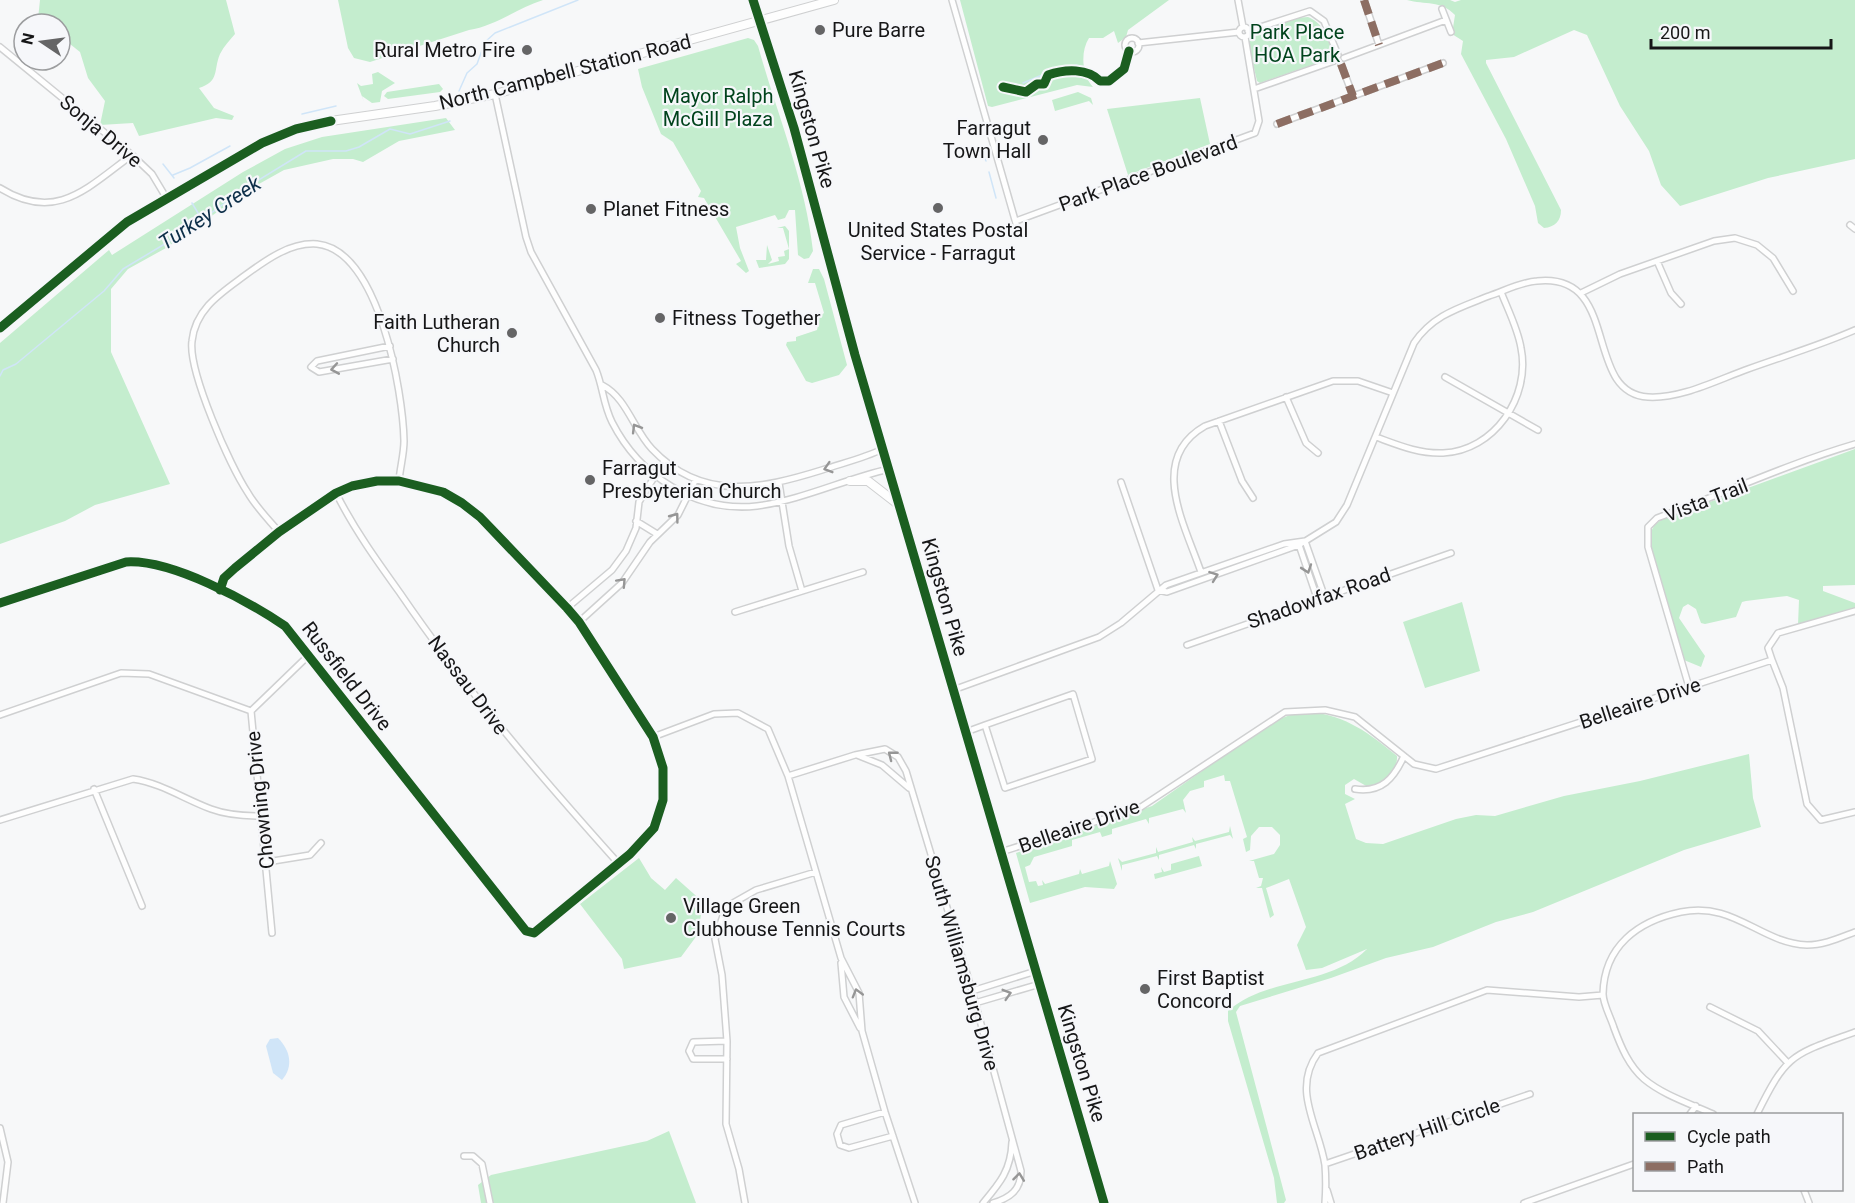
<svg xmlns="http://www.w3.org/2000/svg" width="1855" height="1203" font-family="Roboto,sans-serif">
<rect width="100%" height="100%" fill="#f7f8f9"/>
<path fill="#c4edce" d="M40,0H226L235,34C230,40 224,46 220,54C213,71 220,81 199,88L214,108L234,116L232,120L216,118L139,136L133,123L100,125L105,101L88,78L80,52L60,36V24H44L38,19Z
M338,0H543C518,8 495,26 469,30L370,62L354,58L348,48Z
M960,0H1169L1128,30L1126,37L1118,43L1114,31L1103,38H1089C1080,52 1082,75 1093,87L1077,85L992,107L988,106Z
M1407,0H1450L1455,2L1461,0H1855V159L1768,178L1680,206L1661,185L1649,151L1620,106L1587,35L1574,30L1514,57L1486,60V63L1561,210C1561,221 1555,227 1544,228L1538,223L1535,206L1506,139L1461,54L1463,41L1452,34L1455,15C1441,0 1425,5 1407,0Z
M1308,17C1322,22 1336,44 1332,58L1260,83L1257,81L1248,42L1251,34L1295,18Z
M748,38L754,40L758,46C777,114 805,180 813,251L809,258L804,259L798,255L795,210H789L785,218L778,220L775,215L736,227L740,248L749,271L746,273L736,264L741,261L704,198L698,197L701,191L673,142L661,134L642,87L638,69Z
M378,72L395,83L382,91L380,102L372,103L362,96L364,102L357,83L361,86L373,84L372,74Z
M439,84L443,89L440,92L388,99L384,96L387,92Z
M1078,92L1091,98L1093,105L1089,101L1055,111L1052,100Z
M1200,98L1210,144L1128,175L1107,109Z
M446,118L455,130L399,141L363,162L353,159H333L284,170L250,189L166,248L128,269L111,289V352L170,484L95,505L65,521L0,544V343L109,250L112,255L243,172L285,149L322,137Z
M785,226L789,231V259L785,264L759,268L756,260H766L767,245L772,260L768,264L779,261L778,257L785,256L784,251L789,249L783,228H777Z
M813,269H819L824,279L847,365L839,375L812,383L806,381L786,345L787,342L796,341V337L817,330L820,316L824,313L815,283H808Z
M1855,449V585L1823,586V591L1855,603V609L1798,625L1799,600L1787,596L1746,601L1742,602L1736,617L1705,624L1701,623L1696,609L1688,604L1683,607L1679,618L1705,656L1701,667L1684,660L1652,554C1649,538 1648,527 1663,519Z
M1462,602L1480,671L1425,688L1403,622Z
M1310,712C1347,716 1369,733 1397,756C1398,772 1383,784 1368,787L1354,779L1345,785V794L1355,799L1345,804L1356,839L1366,843L1383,844L1456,819L1476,815L1495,816L1564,796L1640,781L1749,754L1753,798L1761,827L1684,850L1533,912L1496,922L1433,947L1386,958L1331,978L1240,1006L1236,1012L1286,1200L1284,1203H1277L1274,1178L1228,1021V1011C1266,977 1331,986 1367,949L1322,968L1306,970L1297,945L1306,927L1289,879L1266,888L1274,915L1270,918L1262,888H1256L1261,886L1263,878H1259L1254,861H1249L1274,854L1280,845V835L1272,827H1259L1251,836L1250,850L1246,852L1243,839L1247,837L1230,781H1225L1224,775L1204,781V787L1190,791L1183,800L1186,813L1183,809L1149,818V824L1146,819L1112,829V834L1102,837L1100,832L1072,840V846L1034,857L1030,865L1025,867L1029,882L1036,881L1038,886L1043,885L1042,880L1045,884L1079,874L1080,869L1082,874L1109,866L1110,861L1117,884L1114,889L1085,887L1030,903L1016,853L1152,806L1272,722L1290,715Z
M1230,826L1233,839L1230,835L1196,844V849L1194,845L1159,855V860L1157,856L1122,865V871L1118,858L1122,862L1156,853V847L1158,852L1193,842L1192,837L1195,841L1229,832Z
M1199,856L1202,866L1155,879L1154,874L1162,872L1161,867L1164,872L1171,870V864Z
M639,858L651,878L665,890L676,878L703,902L698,934L681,957L624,969L622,959L580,904Z
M669,1131L696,1203H481L478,1185L491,1175L647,1141Z"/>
<path fill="#d0e5f8" d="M278,1038C290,1050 294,1066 282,1080L273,1073L266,1046L270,1039Z"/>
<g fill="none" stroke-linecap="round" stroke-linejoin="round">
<path stroke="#d0e5f8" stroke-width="1.5" d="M1023,83L1054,70L1077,65
M459,91L467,73L477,64L485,42L495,33L578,0
M302,114L336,106
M982,153L986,161
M163,164L174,178
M989,172L996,198
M173,175L190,168L230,146
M192,203L201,218
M0,376L3,370L16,364L104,291L123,269L188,230L244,189L306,151H346L359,147L390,129L410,134L450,121"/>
<defs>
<path id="street" d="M952,0L1017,227
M1238,0L1243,27
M1364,0L1379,45
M1442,9L1451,32
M1239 32a5 5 0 1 1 10 0a5 5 0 1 1-10 0Z
M1248,31L1310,11L1324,21L1338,55
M1125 45a7 7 0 1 1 14 0a7 7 0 1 1-14 0Z
M1138,43L1239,32
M0,47L132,155L152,174L167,199
M1344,58L1446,20
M1341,64L1353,96
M1254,89L1334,61
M495,94L526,237L531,252L596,370C603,387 603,404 612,422C639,475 695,513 757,506C802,500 845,479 889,469
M1277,124L1443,63
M0,188C56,223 87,188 132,155
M1016,221L1255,133L1259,121L1245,37
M1850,225L1855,229
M1657,261L1671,293L1681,304
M1581,293L1620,274L1714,241L1735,238L1757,245L1773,258L1793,291
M390,346L317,361L311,367L319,372L393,359
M1445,377L1538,430
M602,385C627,398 633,429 652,449C702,502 761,489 822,470C843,463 864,458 883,449
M1286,397L1306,443L1318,453
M1219,421L1242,481L1253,498
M1376,437C1398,445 1419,454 1443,453C1494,451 1531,397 1521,348C1518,329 1508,310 1501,292
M1121,482L1158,590
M779,483L789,546L802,591
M336,493C354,529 377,561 400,593C466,690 541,777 619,864
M636,521L657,534
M279,532C269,520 256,507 248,493C230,466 188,371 192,341C195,311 218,295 240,279C262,263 288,242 317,244C379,250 403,392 404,441C404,454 400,468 399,481
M1305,541L1324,595
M1298,542L1317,598
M1201,572C1185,525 1147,459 1205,426L1333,381H1358L1393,393
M1158,590L1167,592L1299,545L1336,522L1347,505L1414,343C1433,315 1459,308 1489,296C1504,291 1521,282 1537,281C1622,272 1582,393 1648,397C1681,399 1717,380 1748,369C1784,356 1821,345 1855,330
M0,603L126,562C171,559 248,601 285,626L526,931L534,933L630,854L654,828L663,800V768L653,737L579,622L567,608L480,517L462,503L443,492L399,481H377L352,486L336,493L279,532L235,568L224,578L220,590
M567,608L612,570L626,551L636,528L639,502L664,461
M735,612L863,572
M579,622L622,583L650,542L678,515L696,479
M1187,645L1451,553
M1772,660L1783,688L1807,804L1821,820L1855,812
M1689,687L1648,547V527L1657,518C1723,494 1787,464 1855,444
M953,690L1099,637L1121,623L1166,585L1284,544L1305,541
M1073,694L1092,759L1005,788L985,725Z
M0,715L121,673L149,674L251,711
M966,732L985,725
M653,737L714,714L738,713L768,729L788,776L841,958L859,993L862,1031L885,1112L915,1203
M857,755L882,765L909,788
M788,776L855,755L885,749L898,757L906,771L972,991L1021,1171C1021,1190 1010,1198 993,1203
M94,789L142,906
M1355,789C1382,793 1394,778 1404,756
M0,820L133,779C161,783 184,799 211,809C227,815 244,816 261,816
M1001,852L1141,807L1285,712L1325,710L1355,717L1414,764L1436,769L1772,660L1768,648L1778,633L1855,611
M267,862L310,855L321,843
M272,933L251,711L308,656
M841,963L844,997L860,1028
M972,991L1036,971
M975,1003L1040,984
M1710,1007L1758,1031L1787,1062
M727,1041L693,1042L689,1051L693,1059H727
M885,1112L841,1125L837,1134L840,1145L849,1148L893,1136
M1690,1114L1696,1106
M1713,1114C1691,1104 1663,1095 1644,1079C1629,1066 1621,1047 1614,1028C1611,1018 1603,1004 1603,994C1604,946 1638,921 1681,912C1734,901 1760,943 1807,945C1824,945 1839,938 1855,932
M1757,1114C1787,1053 1792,1055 1855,1032
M0,1128L8,1162L3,1203
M464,1156H473L482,1164L490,1203
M1325,1164L1530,1094
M1327,1190L1331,1203
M1804,1190L1809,1203
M745,1203L739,1169L726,1124L727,1041L722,975L715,939L726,907L756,890L816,872
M983,1203C1000,1183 1011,1170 1012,1142
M1325,1203C1326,1190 1326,1178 1325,1165C1319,1126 1291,1090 1318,1053L1487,990L1579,997L1603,995
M1524,1203L1634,1164"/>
<path id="secondary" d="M0,328L127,222L262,143L296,129L317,123L435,106L495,94L834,0"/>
<path id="primary" d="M753,0L794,128L855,355L1104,1203
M850,481H868L899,505"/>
</defs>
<use href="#street" stroke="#cfd0d1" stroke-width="8"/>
<use href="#secondary" stroke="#cfd0d1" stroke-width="10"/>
<use href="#primary" stroke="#cfd0d1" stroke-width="10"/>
<use href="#street" stroke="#fefefe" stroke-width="5"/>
<use href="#secondary" stroke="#fefefe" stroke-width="8"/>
<use href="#primary" stroke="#fefefe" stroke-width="8"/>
<path stroke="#8d6e63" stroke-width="8" stroke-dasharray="15 8" stroke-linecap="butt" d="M1364,0L1379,45
M1341,64L1353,96
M1277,124L1443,63"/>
<defs>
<path id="cycleway" d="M753,0L794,128L855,355L1104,1203
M1003,87L1026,92L1037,84H1044L1048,75C1065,69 1088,68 1100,81H1109L1124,69L1129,51
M0,328L127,222L262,143L296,129L331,121
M0,603L126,562C171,559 248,601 285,626L526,931L534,933L630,854L654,828L663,800V768L653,737L579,622L567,608L480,517L462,503L443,492L399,481H377L352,486L336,493L279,532L235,568L224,578L220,590"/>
</defs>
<use href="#cycleway" stroke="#f6f7fa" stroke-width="13"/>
<use href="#cycleway" stroke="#1b5e20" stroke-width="9"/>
</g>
<defs><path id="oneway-chevron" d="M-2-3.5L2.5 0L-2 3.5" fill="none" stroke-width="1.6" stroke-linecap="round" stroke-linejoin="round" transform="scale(1.5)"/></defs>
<g stroke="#969696">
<use href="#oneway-chevron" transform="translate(335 369) rotate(170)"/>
<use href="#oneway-chevron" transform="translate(636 428) rotate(-121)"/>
<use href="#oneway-chevron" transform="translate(828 468) rotate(163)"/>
<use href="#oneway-chevron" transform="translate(675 517) rotate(-53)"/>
<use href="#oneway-chevron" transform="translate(1307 569) rotate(71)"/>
<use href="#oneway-chevron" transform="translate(1214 576) rotate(-20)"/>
<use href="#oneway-chevron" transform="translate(622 582) rotate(-47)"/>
<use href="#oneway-chevron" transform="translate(892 755) rotate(-142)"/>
<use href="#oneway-chevron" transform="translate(857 993) rotate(-106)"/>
<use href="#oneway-chevron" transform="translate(1007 994) rotate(-17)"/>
<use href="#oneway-chevron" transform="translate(1019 1177) rotate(-83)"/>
</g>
<g fill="#656566" stroke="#f6f7fa" stroke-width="2">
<circle cx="820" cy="30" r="6"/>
<circle cx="527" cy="50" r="6"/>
<circle cx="1043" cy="140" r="6"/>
<circle cx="938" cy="208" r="6"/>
<circle cx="591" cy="209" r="6"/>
<circle cx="660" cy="318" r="6"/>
<circle cx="512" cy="333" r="6"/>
<circle cx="590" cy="480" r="6"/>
<circle cx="671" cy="918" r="6"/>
<circle cx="1145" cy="989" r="6"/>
</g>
<g text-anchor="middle" stroke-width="4.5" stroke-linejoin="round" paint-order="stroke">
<g font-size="20" fill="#161617" stroke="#f6f7fa" text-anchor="start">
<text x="832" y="37">Pure Barre</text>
<text x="515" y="57" text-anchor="end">Rural Metro Fire</text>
<text x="1031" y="135" text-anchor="end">Farragut<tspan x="1031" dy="23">Town Hall</tspan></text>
<text x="603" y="216">Planet Fitness</text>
<text x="938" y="237" text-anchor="middle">United States Postal<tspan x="938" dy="23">Service - Farragut</tspan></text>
<text x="672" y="325">Fitness Together</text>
<text x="500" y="329" text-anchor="end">Faith Lutheran<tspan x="500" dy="23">Church</tspan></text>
<text x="602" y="475">Farragut<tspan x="602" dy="23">Presbyterian Church</tspan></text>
<text x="683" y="913">Village Green<tspan x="683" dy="23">Clubhouse Tennis Courts</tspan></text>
<text x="1157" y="985">First Baptist<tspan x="1157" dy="23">Concord</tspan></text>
</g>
<g font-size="20" fill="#00431c" stroke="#f6f7fa">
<text x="1297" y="39">Park Place<tspan x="1297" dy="23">HOA Park</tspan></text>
<text x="718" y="103">Mayor Ralph<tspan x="718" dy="23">McGill Plaza</tspan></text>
</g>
<g font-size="20" fill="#161617" stroke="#f6f7fa">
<text transform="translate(565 72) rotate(-14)" y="7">North Campbell Station Road</text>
<text transform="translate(812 129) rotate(74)" y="7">Kingston Pike</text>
<text transform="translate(101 131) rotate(40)" y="7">Sonja Drive</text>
<text transform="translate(1148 173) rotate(-20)" y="7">Park Place Boulevard</text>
<text transform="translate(1706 500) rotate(-21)" y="7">Vista Trail</text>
<text transform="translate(945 597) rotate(74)" y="7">Kingston Pike</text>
<text transform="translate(1319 598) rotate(-19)" y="7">Shadowfax Road</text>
<text transform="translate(347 676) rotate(52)" y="7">Russfield Drive</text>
<text transform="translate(468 685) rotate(53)" y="7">Nassau Drive</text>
<text transform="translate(1640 703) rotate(-18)" y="7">Belleaire Drive</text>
<text transform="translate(260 800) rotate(-96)" y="7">Chowning Drive</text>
<text transform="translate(1079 826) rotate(-19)" y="7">Belleaire Drive</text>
<text transform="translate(962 963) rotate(74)" y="7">South Williamsburg Drive</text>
<text transform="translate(1082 1063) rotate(73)" y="7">Kingston Pike</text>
<text transform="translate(1427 1129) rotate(-19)" y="7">Battery Hill Circle</text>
</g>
<g font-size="21" font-style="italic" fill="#0c2e48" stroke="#f6f7fa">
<text transform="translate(210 213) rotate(-33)" y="7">Turkey Creek</text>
</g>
</g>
<rect x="1633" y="1113" width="210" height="78" fill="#f6f7fa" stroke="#9c9d9f" stroke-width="1.5"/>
<rect x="1645" y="1132" width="30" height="9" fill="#1b5e20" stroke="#9c9d9f" stroke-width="1.5"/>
<text x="1687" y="1143" font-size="18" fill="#161617">Cycle path</text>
<rect x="1645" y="1162" width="30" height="9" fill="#8d6e63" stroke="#9c9d9f" stroke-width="1.5"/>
<text x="1687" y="1173" font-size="18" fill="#161617">Path</text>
<g transform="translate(42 42) rotate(283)"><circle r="28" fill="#f6f7fa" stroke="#9c9d9f" stroke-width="1.5"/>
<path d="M0-4.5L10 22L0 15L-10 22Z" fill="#656566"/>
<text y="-9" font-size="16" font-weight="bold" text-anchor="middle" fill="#161617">N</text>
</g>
<path d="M1651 39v9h180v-9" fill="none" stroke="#161617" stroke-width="3"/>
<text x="1660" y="39" font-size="18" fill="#161617" stroke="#f6f7fa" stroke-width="4.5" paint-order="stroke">200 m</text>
</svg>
